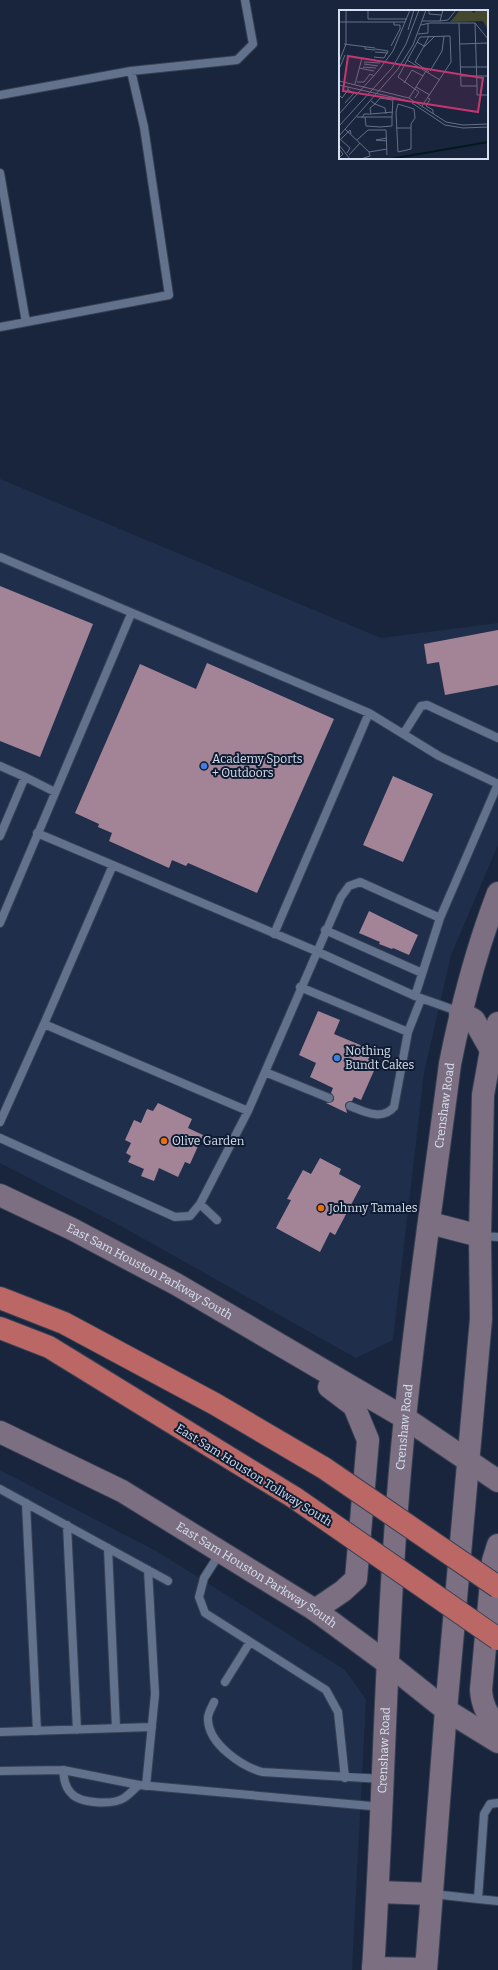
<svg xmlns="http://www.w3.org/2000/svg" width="498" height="1970" font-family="Bitter,serif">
<rect width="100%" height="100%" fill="#18253c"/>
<path fill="#1f2f4b" d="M0,479L381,638L498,623V845L451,955L424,1073L393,1340L356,1358L119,1225L0,1163Z
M0,1470L158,1552L345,1670L366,1699L352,1970H0Z"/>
<path fill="#a38497" d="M0,586L93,624L40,757L0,741Z
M498,630V685L445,695L439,662L427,664L424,644Z
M207,663L334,719L257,893L188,863L186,866L172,860L169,868L109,841L112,833L98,827L99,824L75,813L140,664L196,689Z
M393,776L433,794L403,862L363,845Z
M369,911L418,935L409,955L393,948L392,949L379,944L380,942L359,933Z
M318,1011L340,1020L334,1034L372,1050L368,1060L377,1064L361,1100L354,1097L352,1101H349L345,1104L347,1113L326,1103L334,1100V1097L331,1093L333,1088L310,1077L316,1063L299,1055Z
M158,1103L192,1119L188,1128L203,1135L190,1164L185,1162L178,1177L159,1168L154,1181L141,1176L144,1169L128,1162L131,1156L126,1153L131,1143L125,1140L134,1120L141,1123L147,1109L153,1111Z
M320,1158L341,1169L339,1174L361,1186L335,1235L330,1232L320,1252L276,1228L291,1200L287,1199L303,1170L311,1174Z"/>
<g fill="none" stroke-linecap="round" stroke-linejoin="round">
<defs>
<path id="service" d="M131,71L237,60L253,44L245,0
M0,95L131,71L144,127L169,295L0,327
M0,173L26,322
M0,557L369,713L439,756L498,784
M404,733L421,706L427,705L498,738
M0,766L25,777
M37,833L316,951L415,996L460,1012
M0,836L25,777L55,792
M113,865L44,1024L248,1111
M0,923L131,614
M325,930L422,973
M274,934L369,713
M300,987L408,1032
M415,996L440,918L498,784
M265,1072L329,1098
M350,1106C365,1112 382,1121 394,1107L408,1032L421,999
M0,1122L44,1024
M0,1138L175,1217L190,1216L200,1204L248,1111L341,897L349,886L360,882L440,918
M200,1204L217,1220
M481,1236L498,1237
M0,1489L168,1581
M26,1503L37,1731
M67,1525L77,1730
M108,1548L116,1728
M220,1553L204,1578L199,1597L205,1613L326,1690L338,1712L345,1778
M225,1682L250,1642
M214,1702C212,1707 207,1714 208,1720C209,1744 241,1766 262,1772L383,1779
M0,1732L152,1727
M63,1770C64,1779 65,1787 71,1793C80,1804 113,1805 124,1798C130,1794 134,1789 139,1785
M0,1771L63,1770L139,1785L382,1807
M146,1786L155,1694L148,1570
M433,1894L478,1899L484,1814L490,1804L498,1803
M478,1899L498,1901"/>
<g id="secondary">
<path d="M460,1012L474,1020L491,1050"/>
<path id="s1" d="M0,1195L72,1229L176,1284L405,1418L498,1481"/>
<path d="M430,1223L480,1236"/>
<path id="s2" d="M0,1432L122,1491L315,1610L387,1663L446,1710L498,1742"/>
<path d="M498,1545L493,1561L481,1690C482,1705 487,1715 498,1726"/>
<path d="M315,1610L343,1591L356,1579L368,1440L354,1406L329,1387"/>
<path d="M378,1892L432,1894"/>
<path d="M373,1968L426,1969"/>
<path id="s3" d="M373,1970C385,1786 386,1601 405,1418C417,1299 435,1181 450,1064C462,1004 476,950 498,893"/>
<path d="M426,1970L446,1710L481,1319L480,1236L483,1095L491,1050L498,1023"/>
</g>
<path id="motorway" d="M0,1298L64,1323L215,1404L324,1468
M0,1328L49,1347L295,1498"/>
</defs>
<use href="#service" stroke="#374053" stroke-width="10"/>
<use href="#secondary" stroke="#374053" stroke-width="24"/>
<use href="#motorway" stroke="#374053" stroke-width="24"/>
<use href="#service" stroke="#62728d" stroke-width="8"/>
<use href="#secondary" stroke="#7c6f81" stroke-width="22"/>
<use href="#motorway" stroke="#ba6765" stroke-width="22"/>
<defs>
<path id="motorway-bridge" d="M324,1468L498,1587
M295,1498L498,1639"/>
</defs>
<use href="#motorway-bridge" stroke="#374053" stroke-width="24" stroke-linecap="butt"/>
<use href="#motorway-bridge" stroke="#ba6765" stroke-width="22"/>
</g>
<g fill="#3f7fe0" stroke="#0f1b31" stroke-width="1.5">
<circle cx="204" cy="766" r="4"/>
<circle cx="337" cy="1058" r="4"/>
</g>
<g fill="#e8710a" stroke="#0f1b31" stroke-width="1.5">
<circle cx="164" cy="1141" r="4"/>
<circle cx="321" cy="1208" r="4"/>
</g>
<g text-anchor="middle" stroke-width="4" stroke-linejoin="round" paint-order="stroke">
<g font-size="12" fill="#d7e0f0" stroke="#0f1b31" text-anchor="start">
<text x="212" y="763">Academy Sports<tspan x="212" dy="14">+ Outdoors</tspan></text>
<text x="345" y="1055">Nothing<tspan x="345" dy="14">Bundt Cakes</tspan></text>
<text x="172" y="1145">Olive Garden</text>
<text x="329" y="1212">Johnny Tamales</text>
</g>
<g font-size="12" fill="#d7e0f0" stroke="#0f1b31">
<text dy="4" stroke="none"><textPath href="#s3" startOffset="868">Crenshaw Road</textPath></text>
<text dy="4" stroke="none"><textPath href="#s1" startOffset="168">East Sam Houston Parkway South</textPath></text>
<text dy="4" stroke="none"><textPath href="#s3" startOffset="544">Crenshaw Road</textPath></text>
<text transform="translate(254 1475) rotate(32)" y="4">East Sam Houston Tollway South</text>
<text dy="4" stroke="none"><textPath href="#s2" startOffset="294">East Sam Houston Parkway South</textPath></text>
<text dy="4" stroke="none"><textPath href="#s3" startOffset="220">Crenshaw Road</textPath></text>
</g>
</g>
<g transform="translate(339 10)">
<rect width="149" height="149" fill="#18253c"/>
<path d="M121,0H131L135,3L137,0H149V20L144,11L111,12Z" fill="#44492e"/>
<path fill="none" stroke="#00191f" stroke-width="2" d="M51,149L149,132"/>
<path fill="none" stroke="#647084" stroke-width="1" d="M29,0V9H68M90,0V4L102,5M83,11H101L104,0M101,11L109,10L117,0M0,12H66M136,13L149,29M82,15L91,13H136L138,76H122L120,13M69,20L75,0M79,24L89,23V14M78,32L85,36L90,26M5,34L36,38M121,34L149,33M52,36L61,19V15H55V12M85,36L76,52L90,62M26,37V39L36,40M85,37L96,26M36,42L49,43M35,47L45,48L49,41L36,39M68,50L101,70M0,52L7,34V0M25,52L41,53M25,54L39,56M1,57L6,45M24,57L37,58M121,57H149M20,58L35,61M91,61L103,41L105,26M122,66H149M0,71L70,88L107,112L124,115L149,114M18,72H25L31,64L35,66M65,73L73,60L84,66M16,74L23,48L46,52M0,75L66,90M138,76V85H149M77,77L91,85M0,85L3,88L9,80M70,88L87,61M76,88L80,82L59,67L81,27L111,26L112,52L83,96M89,88L91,89L87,96L94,100V104M6,93L15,83L9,80V77M73,93L106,115L124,118L149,117M59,94L75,99L76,108L72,114V139L59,142L57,102ZM0,104L40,60L54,41L71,0M32,104L54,102M47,104L46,98L36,94L41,88L53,90M18,107H53L54,87M26,107L27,116L41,117L53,116V107M23,108L25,104H32L31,98L36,94L32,91M0,116L53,58L67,34L80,0M57,118H72M6,119L30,142L31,146L22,149M0,126L59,59L74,35L87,0M48,128L37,130L48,131M2,130L11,138L8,143M18,130L29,120H47L48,145M0,131L11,120L12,124M0,135L11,149M0,139L4,144L0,148M30,142L48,139M10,145L21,133"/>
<path fill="#c53671" fill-opacity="0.15" stroke="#c53671" stroke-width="2" d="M9,46L144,68L139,102L4,81Z"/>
<rect width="149" height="149" fill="none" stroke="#d7e0f0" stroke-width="2"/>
</g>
</svg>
